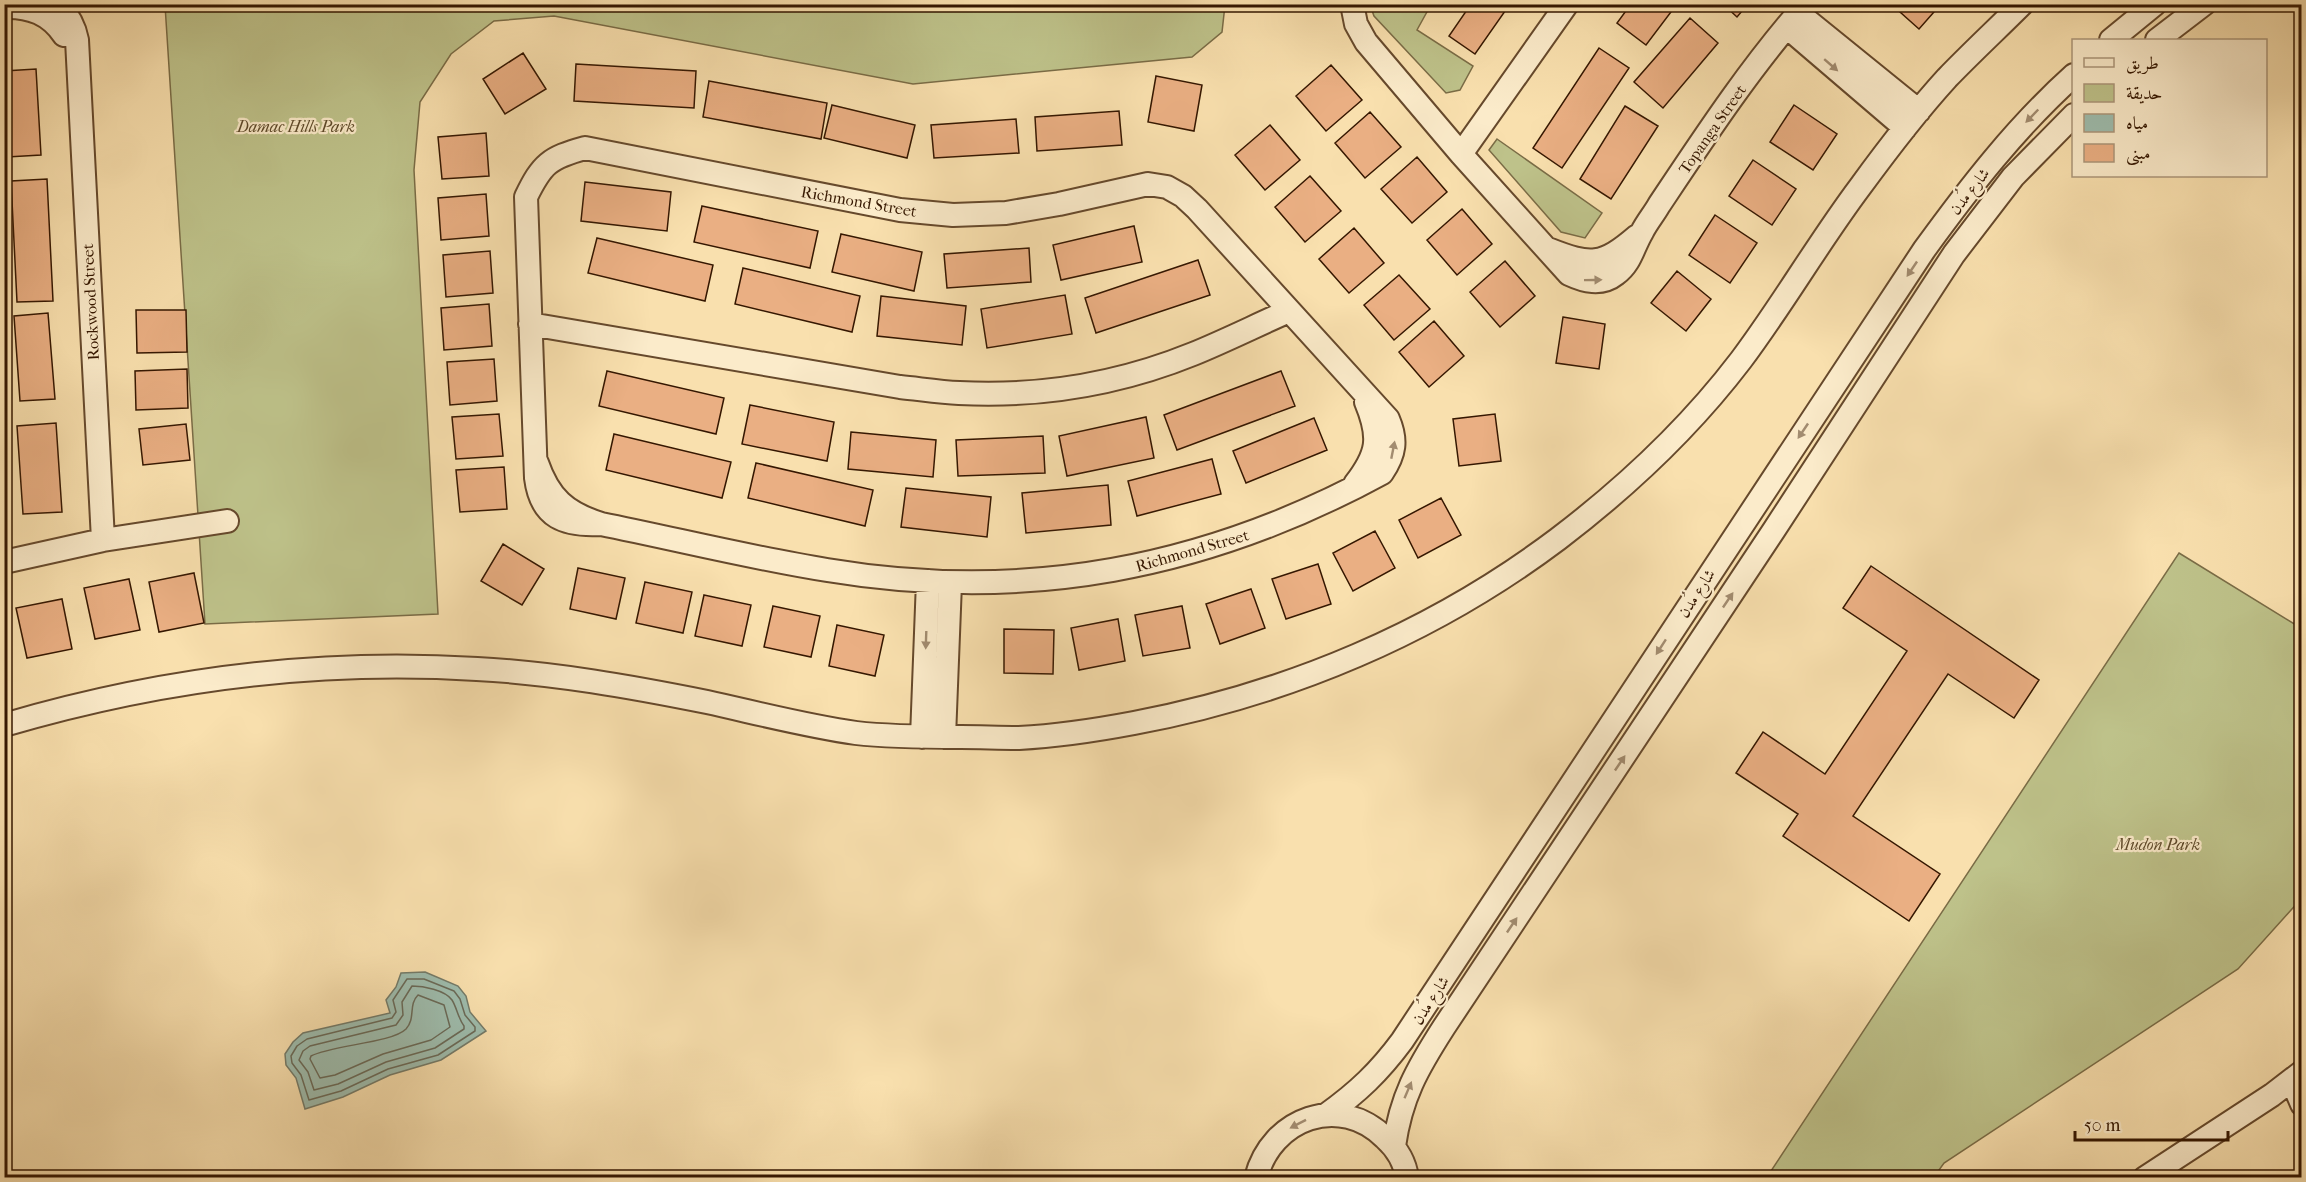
<svg xmlns="http://www.w3.org/2000/svg" width="2306" height="1182" font-family="'IM FELL French Canon',Amiri,serif">
<rect width="100%" height="100%" fill="#f9e0ae"/>
<filter id="stains"><feTurbulence type="fractalNoise" baseFrequency=".00333" numOctaves="4"/><feColorMatrix values="0 0 0 0 .2 0 0 0 0 .09 0 0 0 0 .02 0 0 0 .5 -.17"/></filter>
<radialGradient id="worn" r=".72"><stop offset=".6" stop-color="#630" stop-opacity="0"/><stop offset="1" stop-color="#630" stop-opacity=".3"/></radialGradient>
<path fill="#bec28a" stroke="#7a6c46" stroke-width="1.5" d="M165,5H1225L1222,32L1192,57L913,84L554,16L494,21L451,54L420,102L414,170L438,614L205,624Z
M1370,5H1421L1428,10L1417,30L1473,66L1460,90L1446,93L1374,16Z
M1497,139L1602,213L1585,238L1561,232L1489,150Z
M2179,553L2301,628V899L2238,969L1944,1163L1934,1177H1767Z"/>
<path fill="#9ebdae" stroke="#747b69" stroke-width="1.5" d="M425,972L458,986L466,996L470,1012L486,1031L441,1060L390,1075L343,1097L305,1109L296,1078L286,1065L285,1054L293,1042L303,1033L390,1013L386,1000L396,987L401,973Z"/>
<g fill="none" stroke-linecap="round" stroke-linejoin="round">
<path stroke="#6a6a58" stroke-width="1.5" d="M407,979H424L454,991L460,999L465,1015L475,1027V1031L438,1055L388,1069L341,1091L309,1100L301,1075L292,1063L291,1056L297,1046L307,1039L392,1018L396,1012L393,1000Z
M412,986C423,986 445,990 452,1000C457,1008 458,1018 464,1026V1029L435,1048L386,1062L338,1084L314,1090L308,1072L299,1060L303,1051L310,1046L396,1025L403,1015L402,1002Z
M418,995L444,1005L450,1027L431,1040L383,1054L335,1075L320,1078L310,1059L311,1056C332,1045 392,1043 406,1029C416,1018 408,1005 418,995Z"/>
</g>
<path fill="#eaaf83" stroke="#351701" stroke-width="1.5" d="M1471,4H1510L1475,54L1449,36Z
M1631,4H1677L1646,45L1617,23Z
M1723,4H1748L1737,17Z
M1891,4H1941L1919,29Z
M1690,18L1718,43L1663,108L1634,82Z
M1599,48L1629,68L1562,168L1533,148Z
M523,53L546,89L505,114L483,79Z
M576,64L696,71L694,108L574,101Z
M1331,65L1362,100L1326,131L1296,96Z
M36,69L41,155L7,157L4,71Z
M1156,76L1202,85L1194,131L1148,122Z
M709,81L827,103L821,139L703,117Z
M832,105L915,125L907,158L824,138Z
M1794,105L1837,134L1813,170L1770,142Z
M1625,106L1658,126L1611,199L1580,179Z
M1119,111L1122,145L1037,151L1035,117Z
M1370,112L1401,147L1365,178L1335,143Z
M1016,119L1019,153L934,158L931,125Z
M1270,125L1300,160L1265,190L1235,155Z
M486,133L489,176L442,179L438,137Z
M1417,157L1447,192L1412,223L1381,189Z
M1753,160L1796,189L1772,225L1729,196Z
M1310,176L1341,211L1305,242L1275,207Z
M47,179L53,301L17,302L11,181Z
M585,182L671,192L667,231L581,221Z
M486,194L489,236L441,240L438,198Z
M702,206L818,231L810,268L694,242Z
M1462,209L1492,244L1457,275L1427,240Z
M1715,215L1757,243L1730,283L1689,255Z
M1134,226L1142,262L1061,280L1053,245Z
M1354,228L1384,263L1349,293L1319,259Z
M841,234L922,252L914,291L832,272Z
M597,238L713,265L705,301L588,273Z
M1029,248L1031,282L947,288L944,254Z
M490,251L493,293L446,297L443,255Z
M1198,260L1210,295L1096,333L1085,298Z
M1505,261L1535,296L1500,327L1470,292Z
M743,268L860,296L852,332L735,304Z
M1677,271L1711,299L1686,331L1651,303Z
M1399,275L1430,309L1394,340L1364,305Z
M1065,295L1072,334L987,348L981,309Z
M881,296L966,306L962,345L877,336Z
M489,304L492,346L444,350L441,308Z
M136,310H186L187,352L137,353Z
M48,313L55,399L20,401L14,316Z
M1563,317L1605,324L1599,369L1556,363Z
M1434,321L1464,356L1429,387L1399,352Z
M494,359L497,401L450,405L447,362Z
M187,369L188,408L136,410L135,371Z
M607,371L724,398L716,434L599,406Z
M1281,371L1295,406L1177,450L1164,415Z
M750,405L834,422L827,461L742,444Z
M499,414L503,456L456,459L452,417Z
M1495,414L1501,461L1459,466L1453,419Z
M1146,417L1154,458L1067,476L1059,436Z
M1314,418L1327,450L1246,483L1233,451Z
M56,423L62,512L23,514L17,426Z
M186,424L190,460L143,465L139,429Z
M851,432L936,440L933,477L848,469Z
M614,434L731,462L722,498L606,470Z
M1043,436L1045,473L958,476L956,440Z
M1212,459L1221,494L1137,516L1128,481Z
M756,463L873,490L865,526L748,498Z
M504,467L507,509L460,512L456,470Z
M1108,485L1111,525L1026,533L1022,493Z
M906,488L991,497L987,537L901,527Z
M1441,498L1461,535L1418,558L1399,520Z
M1375,531L1395,568L1353,591L1333,553Z
M503,544L544,569L522,605L481,581Z
M1318,564L1331,604L1286,619L1272,579Z
M1871,566L2039,680L2014,718L1948,674L1853,816L1940,874L1909,921L1783,836L1798,814L1736,773L1763,732L1825,774L1907,651L1843,608Z
M578,568L625,578L616,619L570,609Z
M194,573L204,623L159,632L149,582Z
M129,579L140,630L95,639L84,588Z
M645,582L692,592L683,633L636,623Z
M1251,589L1265,628L1220,644L1206,604Z
M704,595L751,605L742,646L695,636Z
M62,599L72,649L27,658L16,608Z
M773,606L820,616L811,657L764,647Z
M1182,606L1190,648L1143,656L1135,615Z
M1118,619L1125,661L1079,670L1071,628Z
M837,625L884,635L875,676L829,666Z
M1004,629L1054,630L1053,674L1004,673Z"/>
<g fill="none" stroke-linecap="round" stroke-linejoin="round">
<defs>
<path id="minor" d="M55,4C68,13 74,25 77,40L103,540
M1352,4L1356,24L1366,42L1461,154L1569,274C1584,281 1601,286 1616,274C1631,263 1633,247 1642,232C1647,222 1654,214 1659,205C1705,136 1751,66 1806,4
M4,7C30,6 50,14 64,35
M1798,13L1919,111
M1787,27L1905,128
M2111,40L2155,4
M2157,40L2204,4
M1461,154L1567,4
M1548,249C1591,266 1602,266 1637,236
M530,324L900,387C920,389 940,392 959,393C1038,397 1119,384 1193,354C1225,341 1257,325 1289,311
M537,463C549,498 566,513 601,524C676,539 751,558 827,570C1025,603 1206,569 1382,473C1395,454 1397,440 1388,419L1197,209L1183,196L1167,187L1148,184L1059,204L1006,213L953,215L900,210L585,148C549,158 542,164 526,197L536,478C541,518 565,526 601,524
M1355,484C1378,454 1381,438 1366,402
M4,562L103,540L227,521
M4,725C157,680 318,659 477,669C554,673 632,687 707,702C757,713 806,726 856,733C890,737 926,737 961,737C980,737 999,738 1019,738C1057,736 1097,730 1134,723C1288,694 1433,633 1558,539C1625,488 1690,427 1741,360C1783,304 1818,243 1860,187C1887,150 1916,112 1947,78C1971,53 1997,29 2022,4
M922,737L928,581
M944,737L950,583
M2292,1081L2302,1104
M1326,1115C1358,1092 1379,1072 1402,1041L1924,250C1969,188 2016,127 2074,75
M1394,1146C1401,1097 1417,1069 1444,1027L1774,530L1954,254L2013,177L2074,115
M1256,1178C1271,1118 1340,1093 1385,1138C1396,1148 1405,1162 1407,1178
M2145,1178L2272,1095L2302,1072"/>
</defs>
<use href="#minor" stroke="#66492c" stroke-width="26"/>
<use href="#minor" stroke="#fbebca" stroke-width="22"/>
</g>
<defs><path id="oneway-solid" d="M-6-.8H1V-3.2L6.5 0L1 3.2V.8H-6Z" transform="scale(1.5)"/></defs>
<g fill="#a28c70">
<use href="#oneway-solid" transform="translate(1831 65) rotate(41)"/>
<use href="#oneway-solid" transform="translate(2032 116) rotate(134)"/>
<use href="#oneway-solid" transform="translate(1912 269) rotate(124)"/>
<use href="#oneway-solid" transform="translate(1593 280) rotate(-1)"/>
<use href="#oneway-solid" transform="translate(1803 431) rotate(124)"/>
<use href="#oneway-solid" transform="translate(1393 450) rotate(-79)"/>
<use href="#oneway-solid" transform="translate(1728 600) rotate(-56)"/>
<use href="#oneway-solid" transform="translate(926 640) rotate(92)"/>
<use href="#oneway-solid" transform="translate(1661 647) rotate(123)"/>
<use href="#oneway-solid" transform="translate(1620 763) rotate(-56)"/>
<use href="#oneway-solid" transform="translate(1512 925) rotate(-56)"/>
<use href="#oneway-solid" transform="translate(1408 1090) rotate(-67)"/>
<use href="#oneway-solid" transform="translate(1298 1124) rotate(153)"/>
</g>
<g text-anchor="middle" stroke-width="4.5" stroke-linejoin="round" paint-order="stroke">
<g font-size="16" font-style="italic" fill="#5e4a2a" stroke="#fbebca">
<text x="296" y="132">Damac Hills Park</text>
<text x="2158" y="850">Mudon Park</text>
</g>
<g font-size="16" fill="#351701" stroke="#fbebca">
<text transform="translate(1712 129) rotate(-55)" y="6">Topanga Street</text>
<text transform="translate(1969 191) rotate(-52)" y="6">شارع مُدن</text>
<text transform="translate(859 201) rotate(10)" y="6">Richmond Street</text>
<text transform="translate(90 302) rotate(-93)" y="6">Rockwood Street</text>
<text transform="translate(1192 550) rotate(-16)" y="6">Richmond Street</text>
<text transform="translate(1696 593) rotate(-57)" y="6">شارع مُدن</text>
<text transform="translate(1430 1000) rotate(-57)" y="6">شارع مُدن</text>
</g>
</g>
<rect width="2306" height="1182" fill="none" stroke="#f9e0ae" stroke-width="24"/>
<rect x="6" y="6" width="2294" height="1170" fill="none" stroke="#351701" stroke-width="3"/>
<rect x="12" y="12" width="2282" height="1158" fill="none" stroke="#351701" stroke-width="1.5"/>
<rect x="2072" y="39" width="195" height="138" fill="#fbebca" stroke="#ac967a" stroke-width="1.5"/>
<rect x="2084" y="58" width="30" height="9" fill="#fbebca" stroke="#ac967a" stroke-width="1.5"/>
<text x="2126" y="69" font-size="18" fill="#351701">طريق</text>
<rect x="2084" y="84" width="30" height="18" fill="#bec28a" stroke="#ac967a" stroke-width="1.5"/>
<text x="2126" y="99" font-size="18" fill="#351701">حديقة</text>
<rect x="2084" y="114" width="30" height="18" fill="#9ebdae" stroke="#ac967a" stroke-width="1.5"/>
<text x="2126" y="129" font-size="18" fill="#351701">مياه</text>
<rect x="2084" y="144" width="30" height="18" fill="#eaaf83" stroke="#ac967a" stroke-width="1.5"/>
<text x="2126" y="159" font-size="18" fill="#351701">مبنى</text>
<path d="M2075 1131v9h153v-9" fill="none" stroke="#351701" stroke-width="3"/>
<text x="2084" y="1131" font-size="18" fill="#351701" stroke="#fbebca" stroke-width="4.5" paint-order="stroke">50 m</text>
<rect width="100%" height="100%" filter="url(#stains)"/>
<rect width="100%" height="100%" fill="url(#worn)"/>
</svg>
